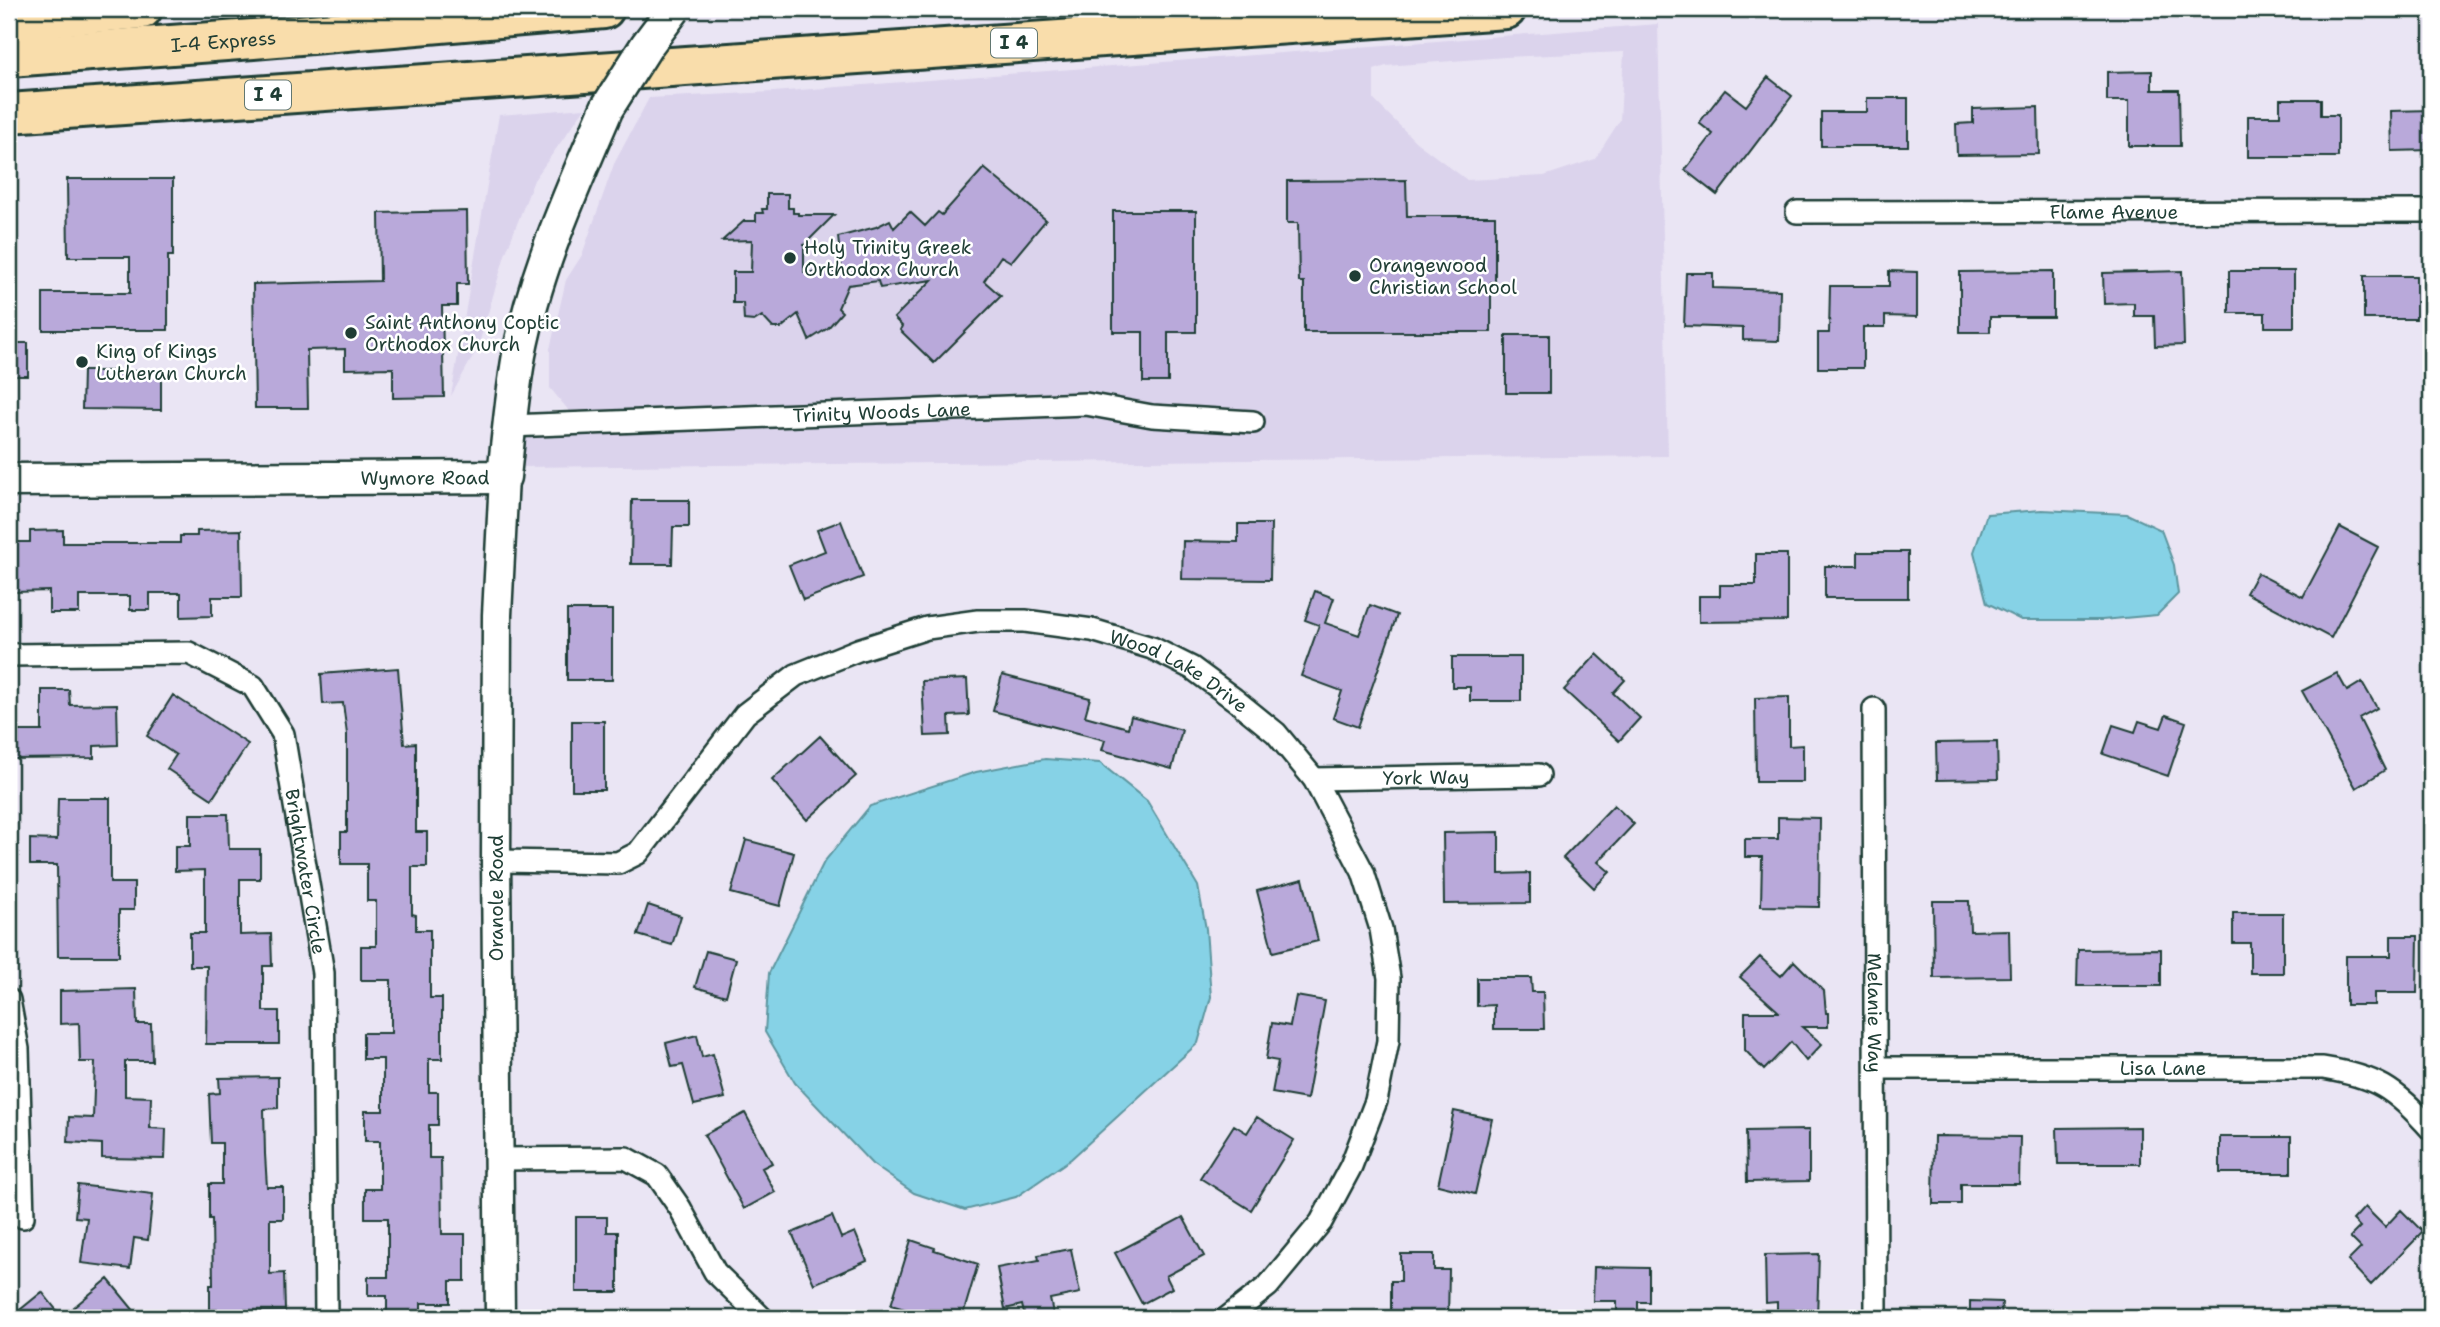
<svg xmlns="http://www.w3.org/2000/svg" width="2440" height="1327" font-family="'Shantell Sans',sans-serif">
<rect width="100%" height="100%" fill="#eae5f4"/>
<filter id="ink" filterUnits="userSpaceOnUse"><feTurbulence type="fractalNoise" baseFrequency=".0143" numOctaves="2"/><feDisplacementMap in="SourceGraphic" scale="14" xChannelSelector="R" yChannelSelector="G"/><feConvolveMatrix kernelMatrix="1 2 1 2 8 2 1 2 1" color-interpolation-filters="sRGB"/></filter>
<g filter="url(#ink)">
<path fill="#dbd3ec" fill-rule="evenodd" d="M1658,24L1668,456L517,467L520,435L1085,415L1152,427L1264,432L1265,412L1154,406L1086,394L570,412L550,388V349L566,280L582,255L614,164L649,98L773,92ZM1624,52L1620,120L1595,159L1544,176L1467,180L1416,142L1374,100V70L1386,66L1505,57Z
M585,108L534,180L505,255L478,347L451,396L499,115Z"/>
<path fill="#86d2e6" stroke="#5d969f" stroke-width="2" d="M2042,510L2127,514L2161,530L2174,565L2178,594L2157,615L2102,620H2021L1987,603L1974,552L1987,514Z
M1045,759L1100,763L1147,801L1198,886L1206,929L1211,997L1198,1043L1071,1159L1016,1197L965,1210L914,1193L872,1164L795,1083L765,1032L769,973L824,862L870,806L976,772Z"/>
<path fill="#b9a9da" stroke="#1f3d34" stroke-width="2" d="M2152,71V90H2179L2180,146H2129V101H2107V72Z
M1768,77L1792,96L1717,195L1685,170L1713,134L1699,123L1725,90L1746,106Z
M1867,98H1908V146H1821V112H1867Z
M2280,99H2321V115H2338V157H2248V116H2280Z
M2038,107L2039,154L1957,155L1956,124L1973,123V109Z
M2431,110V150L2392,151L2391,111Z
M984,168L1046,220L1011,262L1001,256L984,281L1001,296L934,363L900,330L902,326L894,318L932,280L880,288L878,281L848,285L838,308L842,312L828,328L809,340L798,314L781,328H773L762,316L754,321L744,320L743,303H733V272H751L752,240L722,241L744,221H756V213H763L762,209H767V194H788V208H793V213H798V215H834L804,245V272H842L838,237L876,227L890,220L894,228L910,212L925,226L938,212L942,215Z
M67,179H173V256H168V330H43V293H130V257H68Z
M1406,180L1407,216H1495V282H1491V332H1304V282H1299L1298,223H1287V181Z
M467,211L468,284H457V306H442L444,397L393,398V368L345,369V349L307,350L308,408H255L253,284L380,281L379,213Z
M1113,211H1196V332H1168V382H1143V332H1113Z
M1889,271L1917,272V317L1885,316V327H1863V368H1818V333H1829L1830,286H1889Z
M2053,271V317H1990V332H1960V272Z
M2182,271L2184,345L2155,346L2154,316H2134V303L2104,304L2103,273Z
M2229,271H2294V327H2265V313H2229Z
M1686,273H1713V288L1780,290L1779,341L1743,340V328L1684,326Z
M2364,276H2416V319H2364Z
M1506,335H1549V393H1506Z
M9,343H28V376H9Z
M83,371H161V410L82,409Z
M632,500H689V527H673L672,564H631Z
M841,521L863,577L803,600L789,565L825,551L817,530Z
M1238,524H1271L1270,580L1182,579L1183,541L1238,542Z
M2340,527L2378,547L2331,638L2246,593L2257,573L2303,597Z
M63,530V543H180V536H197V531L241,530L242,597H212V616L181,617V593H150V610H130V596H79V613H49V591L14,592V542H30V531Z
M1858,552H1908V598H1825V566H1858Z
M1756,554H1787V621L1699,622V596H1720V585H1756Z
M1315,591L1334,598L1325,623L1359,635L1370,605L1397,615L1358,727L1333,718L1342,691L1301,676L1319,625L1305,620Z
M567,610H612V680H567Z
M1597,654L1625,680L1613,693L1640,718L1619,741L1564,690Z
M1452,657H1521V701H1470V687H1452Z
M398,668L404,744L416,743V832H427V867H412V914L416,915V930H430V998H442V1059H429V1092H438V1125H429V1158H441L442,1234H465V1281H450V1303H421V1318H387V1296H368V1277H388V1218H365V1189H380V1141H365V1111H383V1059H363V1033H391V980H361V946H376V901H367V864H341V832H347V734L343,703L323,704L321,674Z
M2337,673L2347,691L2362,682L2377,708L2359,718L2385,770L2356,788L2302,691Z
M1002,675L1090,698L1085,716L1128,728L1131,716L1182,730L1172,769L1102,750L1105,740L993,711Z
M967,679L969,715L949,716L950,735L925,736L922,681Z
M42,690H69L70,705L117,704L118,745L94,746V758L13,759V731H42Z
M173,695L248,744L212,799L167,769L176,755L147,736Z
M1789,697V746L1803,745V782H1756L1755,698Z
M2166,715L2186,722L2168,776L2103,754L2113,725L2135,732L2139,721L2161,728Z
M572,721H604V790H572Z
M820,736L856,776L807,820L772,780Z
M1997,742L1998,779L1937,780L1936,743Z
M58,798H110V883H134V910H119V956H58L57,865H30V839L57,840Z
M1614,805L1634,824L1598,862L1610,872L1594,888L1563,858Z
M190,814H228L229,849H260V879H240V935L271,934L272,966H263V1011H279V1044H206L207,966H190V933H205V870L175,871V846H190Z
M1778,817L1820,818L1819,907L1761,906L1762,857H1745V839H1778Z
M1499,832V874L1530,873V903L1444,904L1443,833Z
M746,840L794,853L780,906L731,893Z
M1303,879L1318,941L1273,952L1257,891Z
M1933,901H1969L1970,931L2009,930L2010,977L1934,978Z
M648,905L681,916L672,945L638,935Z
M2233,913H2283V973H2250V943H2233Z
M2391,936H2418L2417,993H2374V1005H2346V956H2391Z
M2161,949V986H2077L2078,950Z
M706,951L736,959L726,996L695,987Z
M1760,957L1781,976L1794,961L1824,991L1826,1013H1828V1027H1802L1822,1044L1806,1061L1791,1042L1764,1070L1745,1050V1012H1779L1740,977Z
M1477,978H1531L1532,992H1543L1544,1029H1494V1005L1477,1006Z
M136,989L137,1024H151L152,1061H125V1096L151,1097L150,1128L166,1129L165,1159L102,1158V1144L68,1142L69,1117L93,1118L95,1062H80L79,1023L60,1024V991Z
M1296,996L1325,1001L1307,1099L1272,1093L1278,1061L1266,1059L1272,1023L1290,1026Z
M697,1035L702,1057L713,1054L725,1098L694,1105L683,1065L672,1067L666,1043Z
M278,1077V1108L264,1109L265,1154L267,1187H283V1219H270V1274L284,1273L285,1311L210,1312V1285H213L212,1219H209V1184H222V1143H211L209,1094L220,1093L219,1078Z
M1454,1111L1492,1119L1475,1194L1438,1185Z
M745,1113L772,1163L762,1168L775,1192L744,1209L704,1135Z
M1257,1117L1294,1140L1251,1210L1200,1178L1234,1125L1247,1133Z
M2140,1127V1164H2058L2057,1128Z
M1809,1130V1181L1747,1182L1746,1131Z
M1934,1136L2020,1137L2019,1184H1961V1204H1933Z
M2220,1137H2291V1173H2220Z
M78,1185L153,1194L148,1240L134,1238L130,1269L81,1263L87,1218L75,1217Z
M2365,1207L2385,1227L2401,1210L2423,1232L2371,1285L2348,1261L2361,1248L2350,1237L2360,1227L2353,1220Z
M832,1216L841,1238L855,1232L867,1261L814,1284L792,1233Z
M576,1217H607V1232H618V1292H576Z
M1183,1217L1204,1256L1166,1276L1172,1288L1142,1304L1115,1253Z
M911,1240L935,1248L934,1250L978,1264L962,1318H935L891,1305Z
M1071,1249L1080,1293L1050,1299L1054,1318H1025L1022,1305L1005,1309L997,1268L1039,1260L1038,1255Z
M1401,1254H1434V1270H1449L1448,1318H1391V1281H1401Z
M1819,1254L1817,1318H1777V1302L1766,1303L1765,1255Z
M1594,1267L1649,1268V1302H1638V1318H1617V1301H1593Z
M108,1279L140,1318H10L42,1292L62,1317Z
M1970,1301L2002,1302L2001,1318H1970Z"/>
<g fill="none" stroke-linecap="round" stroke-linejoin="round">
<defs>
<g id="minor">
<path id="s1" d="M1797,212L2431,211"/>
<path id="s2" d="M509,426L1086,404L1152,416L1253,422"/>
<path id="s3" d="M9,655L189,653L253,686L283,734L323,973L326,1318"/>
<path id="s4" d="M1874,709L1876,1318"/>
<path id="s5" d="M1314,779L1539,775"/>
<path id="s6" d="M496,861L618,863L638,853L745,714L796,675L858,650L927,628L978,621H1025L1092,630L1152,648L1192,668L1234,699L1276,733L1314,779L1363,872L1381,929L1389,978L1388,1041L1376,1101L1351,1166L1321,1222L1268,1286L1227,1318"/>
<path d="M9,1000L18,1049L23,1217"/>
<path id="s7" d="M1876,1068H2323C2377,1077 2394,1088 2431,1129"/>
<path d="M498,1159L626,1158L657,1175L680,1208L715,1272L762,1318"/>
</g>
<path id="tertiary" d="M500,1318L496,861L497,615L504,477"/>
<g id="secondary">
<path id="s8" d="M9,480L504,477C508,437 512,395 519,355C536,268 573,188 607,108"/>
</g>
<g id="motorway">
<path d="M9,20L142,9"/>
<path id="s9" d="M9,57L253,39L604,9"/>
<path d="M9,113L1506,9"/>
</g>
</defs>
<use href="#minor" stroke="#1f3d34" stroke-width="26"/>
<use href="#tertiary" stroke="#1f3d34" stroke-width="33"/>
<use href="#secondary" stroke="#1f3d34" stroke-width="37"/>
<use href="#motorway" stroke="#1f3d34" stroke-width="44"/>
<use href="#minor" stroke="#fff" stroke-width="21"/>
<use href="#tertiary" stroke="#fff" stroke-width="28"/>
<use href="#secondary" stroke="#fff" stroke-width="32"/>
<use href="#motorway" stroke="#f9ddab" stroke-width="38"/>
<defs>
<path id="secondary-bridge" d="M607,108L647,45L674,9"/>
</defs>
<use href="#secondary-bridge" stroke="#1f3d34" stroke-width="37" stroke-linecap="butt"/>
<use href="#secondary-bridge" stroke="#fff" stroke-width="32"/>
</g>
</g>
<g fill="#1f3d34" stroke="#fff" stroke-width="2.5">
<circle cx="790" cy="258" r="7"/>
<circle cx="1355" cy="276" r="7"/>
<circle cx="351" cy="333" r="7"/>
<circle cx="82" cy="362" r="7"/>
</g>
<g text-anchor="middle" stroke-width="5" stroke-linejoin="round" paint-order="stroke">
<g fill="#fff" stroke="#627771" stroke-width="2">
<rect x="991" y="28.5" width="46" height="29" rx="5"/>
<rect x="245" y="80.5" width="46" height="29" rx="5"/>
</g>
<g font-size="18" font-weight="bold" fill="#1f3d34">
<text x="1014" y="49">I 4</text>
<text x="268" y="101">I 4</text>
</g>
<g font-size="19" fill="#1f3d34" stroke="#fff">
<text dy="7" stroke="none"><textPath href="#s9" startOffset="215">I-4 Express</textPath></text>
<text dy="7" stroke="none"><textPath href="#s1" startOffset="317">Flame Avenue</textPath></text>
<text dy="7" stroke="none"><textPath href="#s2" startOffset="373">Trinity Woods Lane</textPath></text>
<text dy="7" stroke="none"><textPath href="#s8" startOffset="416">Wymore Road</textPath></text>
<text dy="7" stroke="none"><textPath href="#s6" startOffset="786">Wood Lake Drive</textPath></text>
<text dy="7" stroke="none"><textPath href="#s5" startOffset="112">York Way</textPath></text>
<text dy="7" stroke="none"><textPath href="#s3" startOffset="448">Brightwater Circle</textPath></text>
<text transform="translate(496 898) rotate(-90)" y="7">Oranole Road</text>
<text dy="7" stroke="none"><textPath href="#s4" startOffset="304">Melanie Way</textPath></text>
<text dy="7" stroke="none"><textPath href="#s7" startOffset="287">Lisa Lane</textPath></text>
</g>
<g font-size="19" fill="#1f3d34" stroke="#fff" text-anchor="start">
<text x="804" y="254">Holy Trinity Greek<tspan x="804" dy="22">Orthodox Church</tspan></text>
<text x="1369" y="272">Orangewood<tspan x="1369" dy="22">Christian School</tspan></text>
<text x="365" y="329">Saint Anthony Coptic<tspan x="365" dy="22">Orthodox Church</tspan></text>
<text x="96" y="358">King of Kings<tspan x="96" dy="22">Lutheran Church</tspan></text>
</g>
</g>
<rect width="2440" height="1327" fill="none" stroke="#fff" stroke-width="35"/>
<rect x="18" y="18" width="2405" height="1292" fill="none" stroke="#1f3d34" stroke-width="2.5" filter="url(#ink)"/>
</svg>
